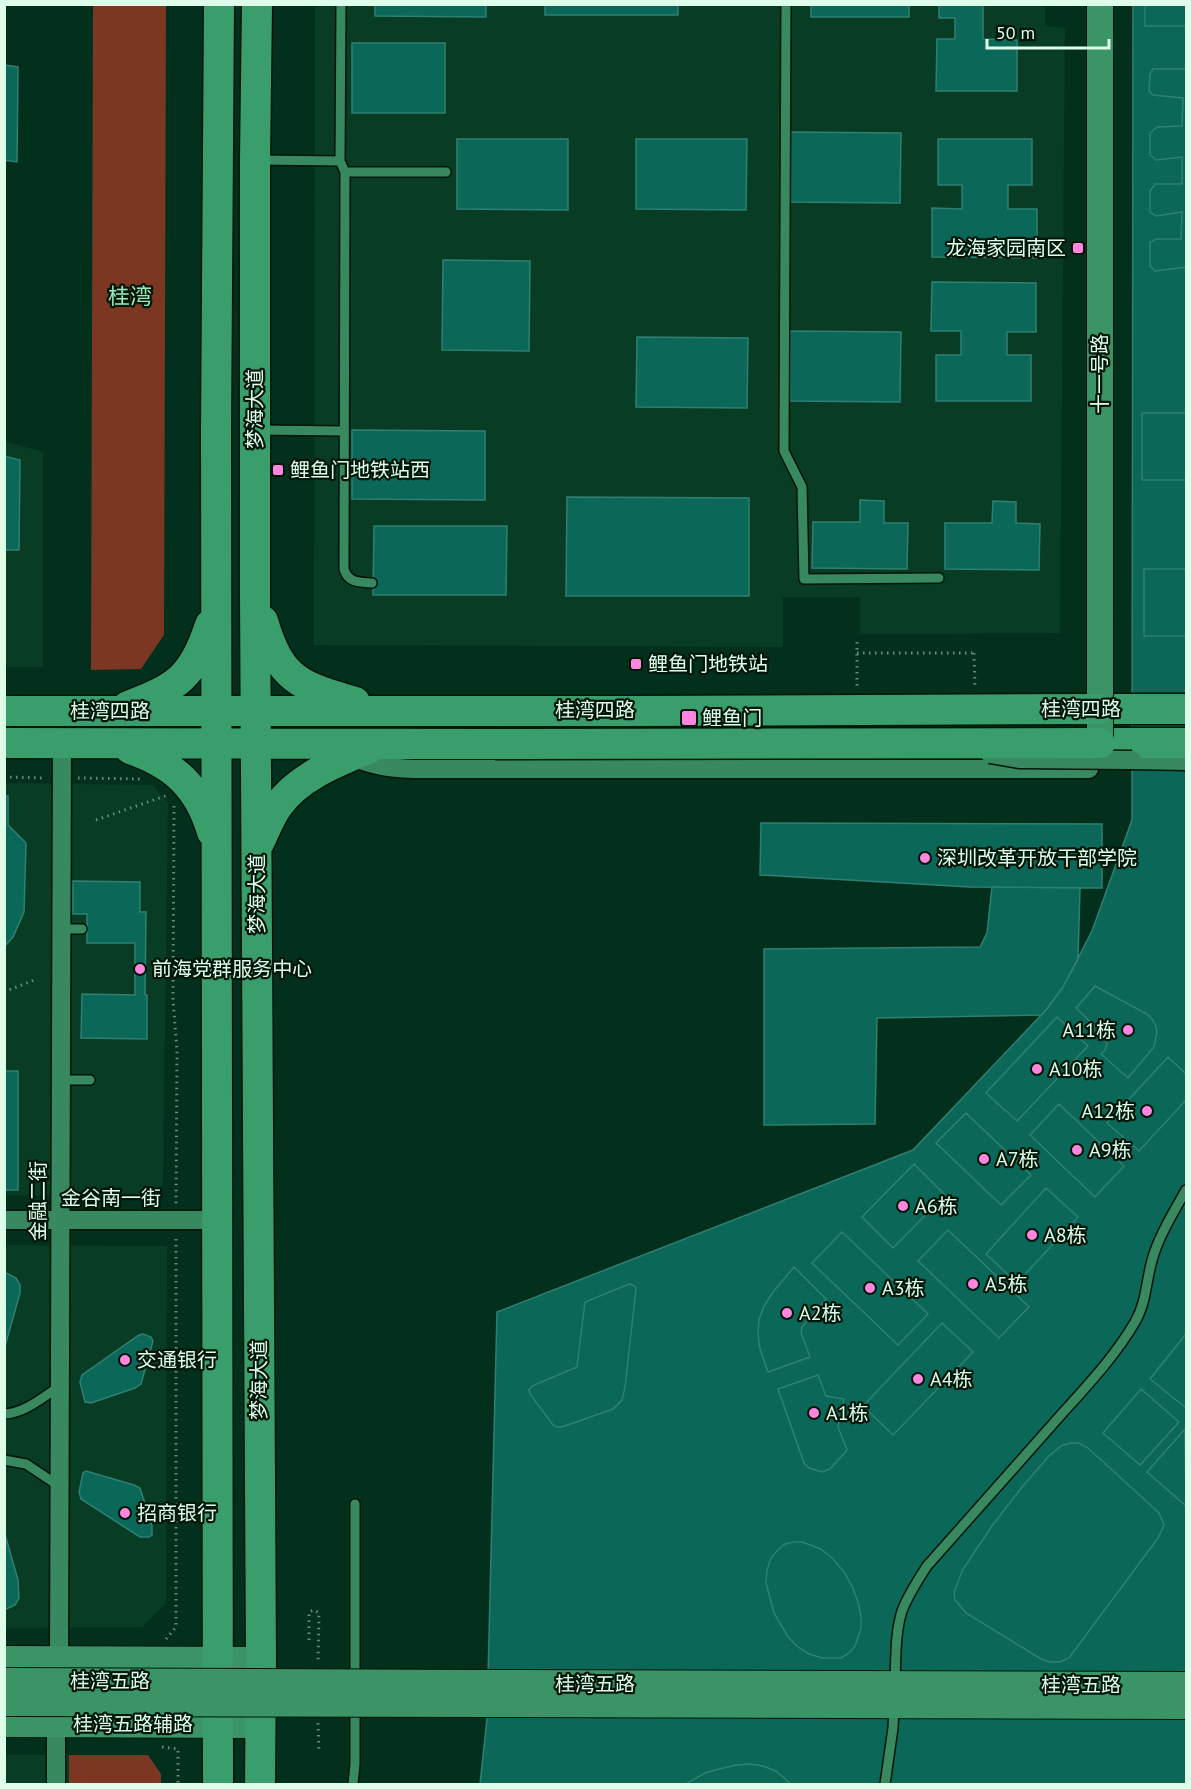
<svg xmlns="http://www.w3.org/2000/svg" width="1191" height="1789" font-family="'PT Sans','Noto Sans SC',sans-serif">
<rect width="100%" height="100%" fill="#03301c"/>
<path fill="#083c25" d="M1045,4V26L1065,28L1060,633L860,634V597H783V647L314,645L315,5Z
M4,441L43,452V667H5Z
M5,783L153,785L168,803L163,1184L150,1197L5,1195Z
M4,1245L167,1246L166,1603L142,1627L5,1628Z
M5,1755H69V1784H5Z"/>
<path fill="#7b3722" d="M93,5H166L164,635L141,669L91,670Z
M69,1755H148L161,1774V1784H69Z"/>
<path fill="#0b6758" stroke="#2f8070" stroke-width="1.5" d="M375,4H486V17L375,16Z
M545,4H678V15H545Z
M811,4H909V17H811Z
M939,4H983V39L1017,40V91H936L937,39H955V18H939Z
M1133,4H1186V1784H480L487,1719L497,1312L913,1150L1047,1009L1063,987L1092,931L1132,820Z
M1145,4H1186V26H1145Z
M352,43H445V113H352Z
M4,65L18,67L17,162L4,160Z
M1153,69H1186V267L1155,271L1150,266V243L1156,239H1181L1182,212L1156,216L1150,212V191L1155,184H1182V157L1156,160L1150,155V133L1157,127L1182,126L1183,98L1153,95L1149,91L1150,74Z
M790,132L901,133L900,203L789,202Z
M457,139H568V210L457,209Z
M636,139H747L746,210L636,209Z
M938,139H1032V185H1008V209H1037V258L932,257V208L962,209V185H938Z
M443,260L530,261L529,351L442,350Z
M932,282L1036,283V332H1007V355H1031V401H936V355H961V331H931Z
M790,331L901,332L900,402L790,401Z
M637,337L748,338L747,408L636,407Z
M1142,413H1186V480H1142Z
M352,430L485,431V500L352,499Z
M4,456L20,460L19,550H4Z
M567,497L749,498V596H566Z
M860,500L884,501V523H908L907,569L812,568L813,522H860Z
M993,501L1016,502V523L1040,524L1039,570L945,569V523H992Z
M374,526H507L506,595H373Z
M1144,569H1186V636H1144Z
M4,796H8V825L26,843L24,912L13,937L4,947Z
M761,823L1102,824V888L970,887L760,875Z
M73,881L140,882V912H146L145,995H147V1039L81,1038L82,994L135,995V943H87V914H73Z
M992,887L1080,888L1078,959L1063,987L1042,1015L877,1018L875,1124L764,1125V949L980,947L987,933Z
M1095,986L1147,1014L1152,1019L1156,1026L1157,1033L1154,1047L1128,1078L1101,1054L1105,1050L1107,1044L1104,1035L1076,1008Z
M1057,1017L1088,1046L1017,1121L986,1093Z
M1168,1057L1186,1074V1100L1139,1151L1107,1123Z
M4,1071H18V1190H4Z
M1059,1104L1124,1166L1095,1197L1030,1135Z
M966,1113L1031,1175L1001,1205L936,1143Z
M914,1164L945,1195L893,1248L862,1217Z
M1046,1188L1078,1217L1017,1283L986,1254Z
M948,1230L1029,1307L999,1338L918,1261Z
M842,1232L928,1314L898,1345L812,1263Z
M794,1267L826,1299L802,1327L801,1333L810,1357L768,1372L760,1349L758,1335L759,1320L764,1306L773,1292Z
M4,1272L16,1278L20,1285V1293L4,1350Z
M629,1284L635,1286L636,1289L625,1387L622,1400L613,1409L562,1427H556L553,1425L530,1394L529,1390L532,1386L577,1367L585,1302Z
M942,1323L973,1352L893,1435L863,1406Z
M143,1334L151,1337L153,1341L141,1384L135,1388L91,1403L85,1402L80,1382L82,1375L139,1335Z
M1186,1334V1408L1150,1379Z
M818,1375L826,1396L844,1399L838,1427L847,1450L830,1469L822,1472L809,1468L804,1463L778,1389Z
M1141,1389L1179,1422L1140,1465L1103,1433Z
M1185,1429L1186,1503L1185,1505L1147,1472Z
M1070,1443H1079L1088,1448L1159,1513L1164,1525L1158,1538L1069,1658L1060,1662H1050L1041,1659L966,1613L955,1600L954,1592L963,1569L992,1526L1022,1487L1049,1456L1061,1446Z
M86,1471L134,1485L140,1488L152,1526V1535L149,1537H140L81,1499L79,1492L83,1473Z
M4,1531L18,1580L19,1598L15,1605L4,1610Z
M793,1542H802L821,1549L833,1559L844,1572L852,1586L858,1602L861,1616V1628L855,1646L849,1653L841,1658H822L809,1654L798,1647L788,1637L774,1613L766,1583L767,1570L771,1558L777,1551L785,1544Z
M751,1764L763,1766L776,1771L791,1784H686L705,1773L719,1769L736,1765Z"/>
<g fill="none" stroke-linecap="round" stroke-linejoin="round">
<defs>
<path id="lane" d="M341,4L340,161L345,172L344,569C348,583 359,582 372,583
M786,4L784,451L802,487L804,579L939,578
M258,160L340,161
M345,172H446
M258,430L344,431
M61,929H82
M61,1080H90
M4,1414C25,1413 43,1397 60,1386
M4,1460L26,1464L59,1486
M895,1681C896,1659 895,1633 902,1611C908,1595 918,1580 927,1566C969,1519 1010,1472 1052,1425C1081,1392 1113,1360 1135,1322C1148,1300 1146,1274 1155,1251C1162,1230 1175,1210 1186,1190
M355,1682V1504
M353,1784L355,1764V1705
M885,1784L893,1728L894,1707"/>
<path id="street" d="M348,754C370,766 390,768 414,769H1089V757
M1132,760L1186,761
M4,1220H217
M59,1659L62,744
M56,1784V1724"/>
<path id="secondary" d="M4,1659L261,1660
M487,1683L1186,1685
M487,1704L1186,1706
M4,1724L261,1725"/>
<path id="primary" d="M257,4L255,160V594L261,1660L260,1784
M263,621C280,680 300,686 355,702
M128,706C178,687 193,677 210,625
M1100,709H1186
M4,711H635
M4,743L495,744
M1100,743H1186
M130,749C174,764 199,787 212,832
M259,843C265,831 270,817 278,806C298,777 337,762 368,749
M218,1784L216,431L219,4"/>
</defs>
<use href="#lane" stroke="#001609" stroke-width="12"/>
<use href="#street" stroke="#001609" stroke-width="21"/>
<use href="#secondary" stroke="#001609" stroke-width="28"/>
<use href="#primary" stroke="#001609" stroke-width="33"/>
<path stroke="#668d79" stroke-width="3" stroke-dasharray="1.5 4.5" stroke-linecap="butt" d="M857,642V689
M857,653H974
M4,777L45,778
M78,778L141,779
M174,806L173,1000L177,1050L176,1205
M96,820L168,795
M4,992L34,980
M4,1435H6
M166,1639L176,1627V1235
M309,1640V1612L314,1610L319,1613L318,1663
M318,1723L319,1752
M162,1747L178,1749V1784"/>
<use href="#lane" stroke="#398960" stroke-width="9"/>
<use href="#street" stroke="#398960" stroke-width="18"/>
<use href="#secondary" stroke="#3a9466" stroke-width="26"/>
<use href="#primary" stroke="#3a9e6c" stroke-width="30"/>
<defs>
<path id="street-bridge" d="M990,754L1019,759L1132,760"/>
<path id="secondary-bridge" d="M1100,4V743
M4,1681L487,1683
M4,1703L487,1704"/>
<path id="primary-bridge" d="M635,711L1100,709
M495,744L1100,743"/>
</defs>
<use href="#street-bridge" stroke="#001609" stroke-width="21" stroke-linecap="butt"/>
<use href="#secondary-bridge" stroke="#001609" stroke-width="28" stroke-linecap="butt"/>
<use href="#primary-bridge" stroke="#001609" stroke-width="33" stroke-linecap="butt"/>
<path stroke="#668d79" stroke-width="3" stroke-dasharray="1.5 4.5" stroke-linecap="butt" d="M974,653L975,687"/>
<use href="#street-bridge" stroke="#398960" stroke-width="18"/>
<use href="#secondary-bridge" stroke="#3a9466" stroke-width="26"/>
<use href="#primary-bridge" stroke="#3a9e6c" stroke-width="30"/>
</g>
<g fill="#ff85df" stroke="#001609" stroke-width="2">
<rect x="1072" y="242" width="12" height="12" rx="3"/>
<rect x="272" y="464" width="12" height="12" rx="3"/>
<rect x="630" y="658" width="12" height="12" rx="3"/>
<rect x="681" y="710" width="16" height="16" rx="3"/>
<circle cx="925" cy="858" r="6"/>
<circle cx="140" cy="969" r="6"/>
<circle cx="1128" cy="1030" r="6"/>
<circle cx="1037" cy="1069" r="6"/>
<circle cx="1147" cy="1111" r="6"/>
<circle cx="1077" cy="1150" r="6"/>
<circle cx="984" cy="1159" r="6"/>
<circle cx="903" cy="1206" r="6"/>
<circle cx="1032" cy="1235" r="6"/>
<circle cx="973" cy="1284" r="6"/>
<circle cx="870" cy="1288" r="6"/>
<circle cx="787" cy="1313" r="6"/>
<circle cx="125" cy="1360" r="6"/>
<circle cx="918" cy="1379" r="6"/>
<circle cx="814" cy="1413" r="6"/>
<circle cx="125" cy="1513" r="6"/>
</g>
<g text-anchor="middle" stroke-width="4.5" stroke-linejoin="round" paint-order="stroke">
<g font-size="20" fill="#dffeea" stroke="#001609" text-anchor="start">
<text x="1066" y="255" text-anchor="end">龙海家园南区</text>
<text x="290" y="477">鲤鱼门地铁站西</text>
<text x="648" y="671">鲤鱼门地铁站</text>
<text x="702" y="725">鲤鱼门</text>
<text x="937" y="865">深圳改革开放干部学院</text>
<text x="152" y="976">前海党群服务中心</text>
<text x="1116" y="1037" text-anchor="end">A11栋</text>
<text x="1049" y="1076">A10栋</text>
<text x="1135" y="1118" text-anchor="end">A12栋</text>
<text x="1089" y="1157">A9栋</text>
<text x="996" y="1166">A7栋</text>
<text x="915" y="1213">A6栋</text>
<text x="1044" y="1242">A8栋</text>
<text x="985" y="1291">A5栋</text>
<text x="882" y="1295">A3栋</text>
<text x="799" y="1320">A2栋</text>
<text x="137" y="1367">交通银行</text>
<text x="930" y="1386">A4栋</text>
<text x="826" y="1420">A1栋</text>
<text x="137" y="1520">招商银行</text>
</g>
<g font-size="20" fill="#dffeea" stroke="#001609">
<text transform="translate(1100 374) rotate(-90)" y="7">十一号路</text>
<text transform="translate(255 409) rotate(-90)" y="7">梦海大道</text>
<text x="1081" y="716">桂湾四路</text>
<text x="595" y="717">桂湾四路</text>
<text x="110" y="718">桂湾四路</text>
<text transform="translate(257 894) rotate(-90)" y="7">梦海大道</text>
<text x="111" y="1205">金谷南一街</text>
<text transform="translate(38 1201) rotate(-90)" y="7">金融二街</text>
<text transform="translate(259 1380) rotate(-90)" y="7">梦海大道</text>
<text x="110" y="1688">桂湾五路</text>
<text x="595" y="1691">桂湾五路</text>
<text x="1081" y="1692">桂湾五路</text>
<text x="133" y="1731">桂湾五路辅路</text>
</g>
<g font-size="22" fill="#99e9ba" stroke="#001609">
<text x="130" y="304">桂湾</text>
</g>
</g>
<rect width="1191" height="1789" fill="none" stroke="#dffeea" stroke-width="12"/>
<path d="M987 39v9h122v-9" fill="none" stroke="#dffeea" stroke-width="3"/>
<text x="996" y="39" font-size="18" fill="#dffeea" stroke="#001609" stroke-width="4.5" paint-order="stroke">50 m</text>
</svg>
